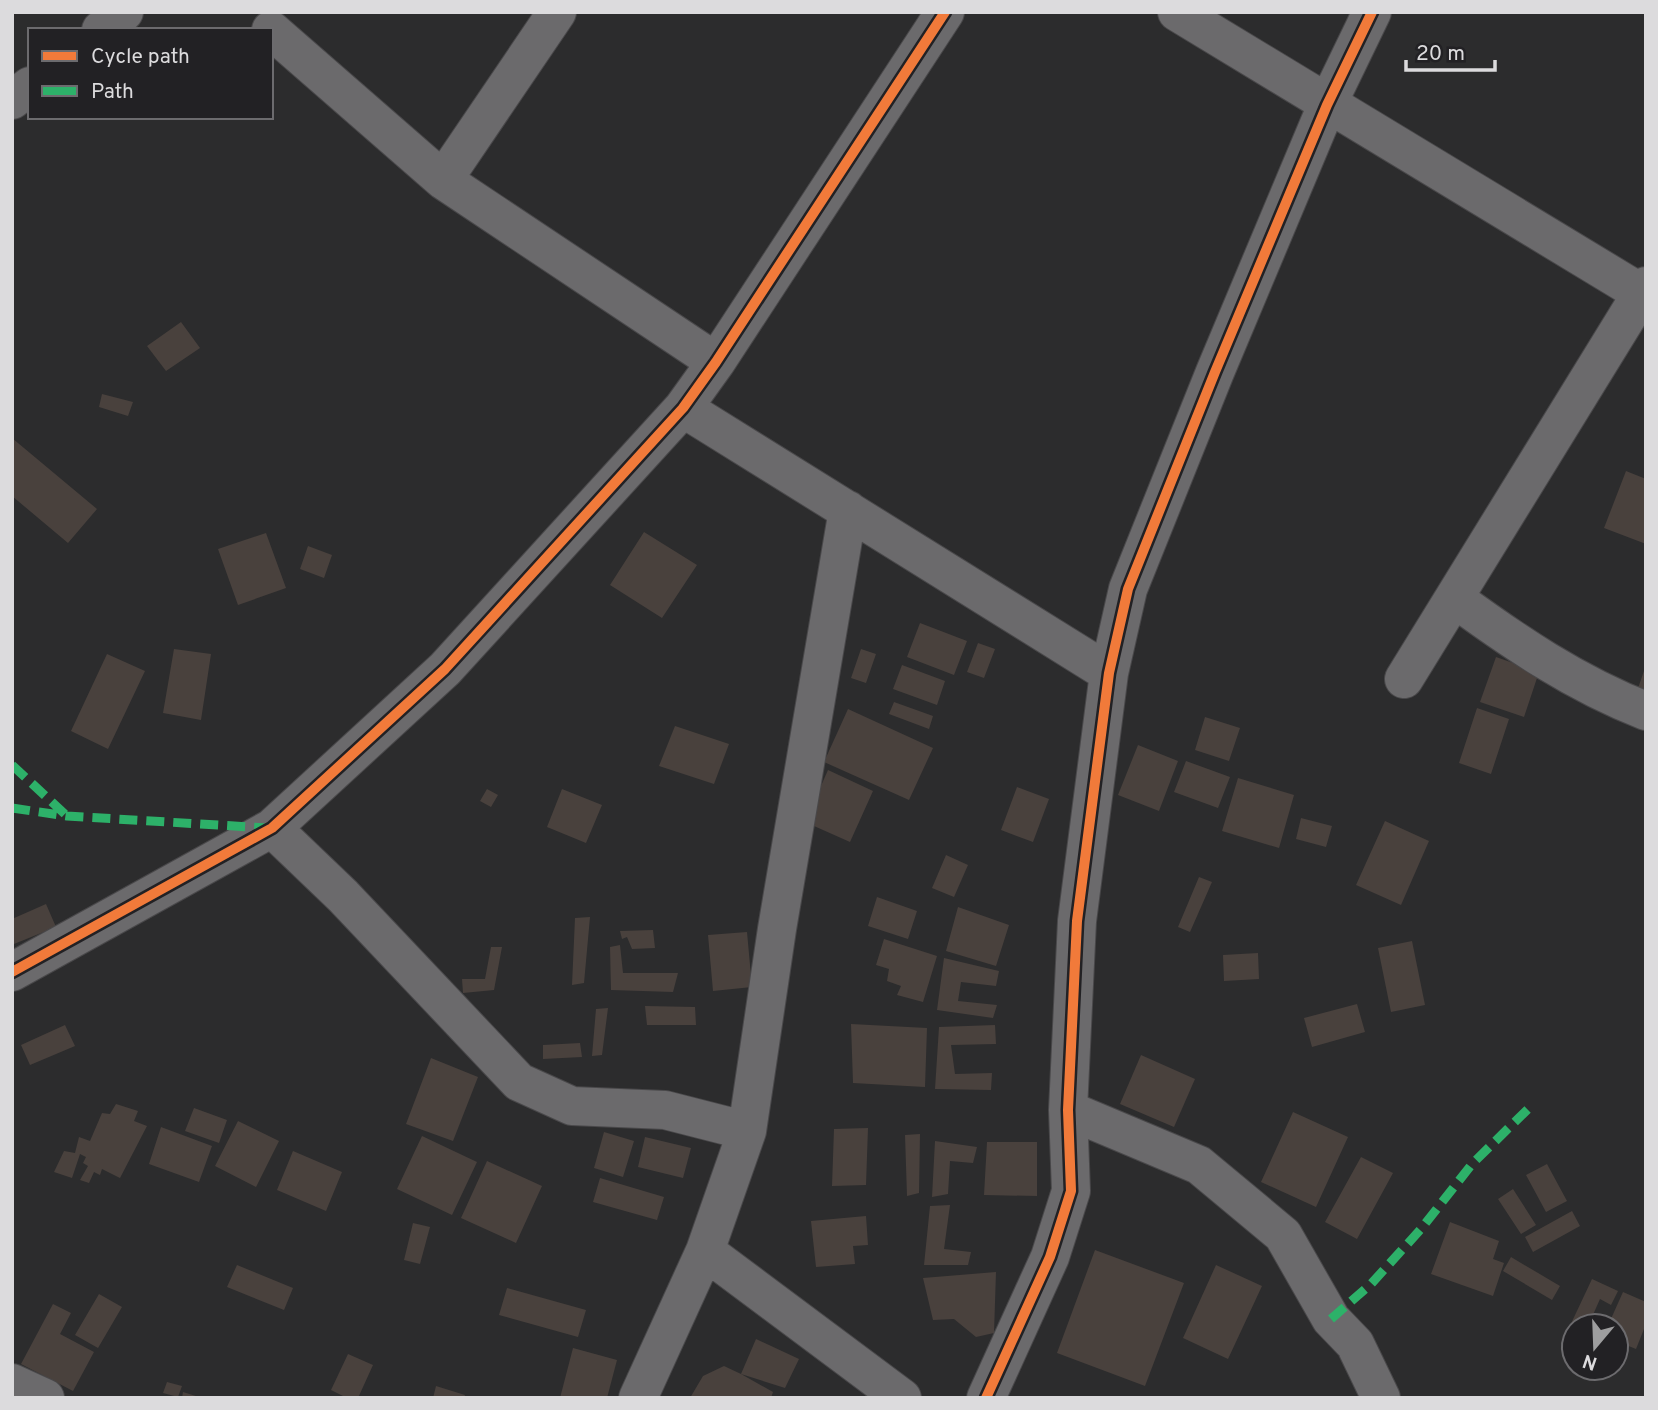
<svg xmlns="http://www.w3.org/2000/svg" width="1658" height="1410" font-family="Overpass,sans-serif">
<rect width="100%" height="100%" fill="#2c2c2d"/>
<path fill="#49413d" d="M181,322L200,348L166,371L147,346Z
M102,394L133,402L128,416L99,407Z
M12,438L97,509L68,543L12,496Z
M1626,471L1646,479V544L1604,528Z
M644,532L697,565L662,618L610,585Z
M266,533L286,588L238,605L218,549Z
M308,546L332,555L324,578L300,569Z
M920,623L967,641L954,675L907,657Z
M978,643L995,649L984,678L967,672Z
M174,649L211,654L201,720L163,713Z
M861,649L876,654L866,683L851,678Z
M107,654L145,671L108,749L71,731Z
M1496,657L1539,672L1524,717L1480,702Z
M902,665L945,681L937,705L893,689Z
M1645,668H1646V698L1636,694Z
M894,702L933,716L929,729L889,714Z
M1477,708L1509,719L1491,774L1459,763Z
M848,709L933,748L909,800L824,762Z
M1205,717L1240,728L1229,761L1195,750Z
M675,726L729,744L714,784L659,766Z
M1138,745L1178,761L1159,811L1118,795Z
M1186,761L1230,777L1218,808L1174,792Z
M828,770L873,791L850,842L805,822Z
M1238,778L1294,795L1279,848L1222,831Z
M1017,787L1049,799L1033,842L1001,830Z
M487,789L498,795L491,807L480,801Z
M562,789L602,805L586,843L547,827Z
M1301,818L1332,826L1326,847L1296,839Z
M1385,821L1429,841L1401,905L1356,885Z
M946,855L968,865L954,897L932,888Z
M1199,877L1212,882L1190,932L1178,927Z
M877,897L917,911L908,939L868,926Z
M46,904L56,927L14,944L12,919Z
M958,907L1009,925L996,966L946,951Z
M590,917L584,983L572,985L575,918Z
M653,930L655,948L632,949L627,937L622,939L620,931Z
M747,932L752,987L713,991L708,935Z
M884,939L937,956L923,1002L897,995L901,986L887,981L889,969L876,965Z
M1412,941L1425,1005L1391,1012L1378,948Z
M620,945L623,973H678L673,992L611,990L610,947Z
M491,947H502L494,990L463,993L462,979H485Z
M1258,953L1259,979L1224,981L1223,955Z
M944,958L999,971L996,986L961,982L958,1001L997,1005L993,1018L937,1010Z
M1357,1004L1365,1032L1312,1047L1304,1018Z
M645,1006L695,1007L696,1025H647Z
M608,1008L602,1055L592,1056L596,1009Z
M851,1024L927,1028L925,1087L853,1083Z
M65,1025L75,1046L30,1065L21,1045Z
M995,1025L996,1044L951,1045L955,1074L992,1073L991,1090L935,1089L939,1027Z
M580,1043L582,1057L543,1059V1045Z
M1141,1055L1195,1079L1174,1127L1120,1104Z
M431,1058L478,1077L453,1141L406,1124Z
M116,1104L138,1111L134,1121L147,1126L120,1178L102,1169L100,1175L94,1172L89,1183L80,1180L88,1166L83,1163L86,1157L80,1154L72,1178L54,1172L64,1151L75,1153L79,1137L90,1141L102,1113L110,1114Z
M194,1108L227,1120L219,1143L185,1131Z
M1293,1112L1348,1137L1316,1207L1261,1182Z
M238,1121L279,1141L256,1187L215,1166Z
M161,1127L212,1146L199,1182L149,1164Z
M868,1128L866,1185L832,1186L834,1129Z
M604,1132L634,1141L623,1177L594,1168Z
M920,1134L919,1193L907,1196L905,1135Z
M422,1136L477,1162L452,1215L397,1189Z
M645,1137L691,1148L683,1178L638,1167Z
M935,1141L977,1147L973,1163L950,1161L948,1194L932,1197Z
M987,1142H1037V1196L984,1195Z
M293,1151L342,1172L326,1211L277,1190Z
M1361,1157L1393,1173L1357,1239L1325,1222Z
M487,1161L542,1186L516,1243L461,1218Z
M1547,1164L1567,1201L1546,1212L1526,1175Z
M600,1178L664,1197L657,1220L593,1202Z
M1513,1189L1536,1225L1521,1234L1498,1199Z
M950,1205L944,1249L971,1252L968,1265H924L930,1206Z
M1572,1211L1580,1226L1533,1252L1525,1237Z
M866,1216L868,1245L853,1246L855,1264L816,1267L811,1221Z
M1450,1222L1499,1241L1493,1259L1504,1263L1493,1296L1431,1274Z
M413,1223L430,1227L420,1264L404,1260Z
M1095,1250L1184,1283L1145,1386L1057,1353Z
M1511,1257L1560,1286L1552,1300L1503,1271Z
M237,1265L293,1288L284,1310L227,1287Z
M1216,1265L1262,1286L1228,1359L1183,1338Z
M996,1272L994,1333L976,1337L954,1319L933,1320L923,1278Z
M1592,1279L1618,1291L1611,1305L1600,1299L1588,1326H1574V1333L1568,1330Z
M507,1288L586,1310L578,1337L499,1315Z
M1623,1292L1646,1302V1330L1644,1329L1636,1349L1616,1341V1326H1598L1601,1317L1610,1321Z
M99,1294L122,1307L98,1348L75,1335Z
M53,1304L71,1313L60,1334L94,1352L73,1391L21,1364Z
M756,1339L799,1359L785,1388L741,1374L773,1392L771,1398H690L703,1376L724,1366L741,1374Z
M573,1348L617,1360L607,1398H560Z
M348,1354L373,1365L358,1398H347L331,1390Z
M167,1382L182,1386L178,1397L163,1393Z
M436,1386L465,1395L464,1398H433Z
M183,1392L199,1397V1398H182Z"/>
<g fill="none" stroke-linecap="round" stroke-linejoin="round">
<defs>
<path id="minor" d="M1177,12L1646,296
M101,30L124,12
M271,30L443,180L716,362
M12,100L30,86
M443,180L557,12
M683,408L1109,673
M1454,598C1514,642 1576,684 1646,711
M1404,679L1646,286
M272,828L343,896L519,1082L572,1106L665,1110L747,1131
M12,972L272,828L445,669L683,408L716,362L945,12
M1068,1110L1199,1165L1283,1235L1331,1319L1355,1344L1381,1398
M705,1251L902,1398
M12,1383L45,1398
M638,1398L705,1251L747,1131L777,929L848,510
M986,1398L1050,1257L1071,1191L1068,1110L1077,921L1109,673L1128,589L1215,372L1327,105L1372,12"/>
</defs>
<use href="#minor" stroke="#49484a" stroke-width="40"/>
<use href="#minor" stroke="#6b6a6c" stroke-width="38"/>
<path stroke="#2db169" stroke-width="9" stroke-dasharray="18 9" stroke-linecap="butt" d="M12,765L67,816
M12,808L67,816L267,828
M1331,1319L1371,1284L1421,1229L1472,1164L1528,1109"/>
<defs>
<path id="cycleway" d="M12,972L272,828L445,669L683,408L716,362L945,12
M986,1398L1050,1257L1071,1191L1068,1110L1077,921L1109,673L1128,589L1215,372L1327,105L1372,12"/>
</defs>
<use href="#cycleway" stroke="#222124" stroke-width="15"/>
<use href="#cycleway" stroke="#f17a3a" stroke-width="10"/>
</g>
<rect width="1658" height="1410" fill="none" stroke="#dcdbdd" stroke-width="28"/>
<rect x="28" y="28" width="245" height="91" fill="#222124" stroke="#6c6b6e" stroke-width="2"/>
<rect x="42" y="51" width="35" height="10" fill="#f17a3a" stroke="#6c6b6e" stroke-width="2"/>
<text x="91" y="63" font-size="21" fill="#dcdbdd">Cycle path</text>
<rect x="42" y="86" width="35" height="10" fill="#2db169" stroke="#6c6b6e" stroke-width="2"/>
<text x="91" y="98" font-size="21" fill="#dcdbdd">Path</text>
<g transform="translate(1595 1347) rotate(199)"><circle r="33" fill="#222124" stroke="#6c6b6e" stroke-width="2"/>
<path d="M0-5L12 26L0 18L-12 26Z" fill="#9e9e9f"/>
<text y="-10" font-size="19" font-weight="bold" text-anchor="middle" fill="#dcdbdd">N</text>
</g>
<path d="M1406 60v10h89v-10" fill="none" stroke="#dcdbdd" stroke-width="3.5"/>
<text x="1416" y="60" font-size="21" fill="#dcdbdd" stroke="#222124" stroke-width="5" paint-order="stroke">20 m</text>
</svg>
